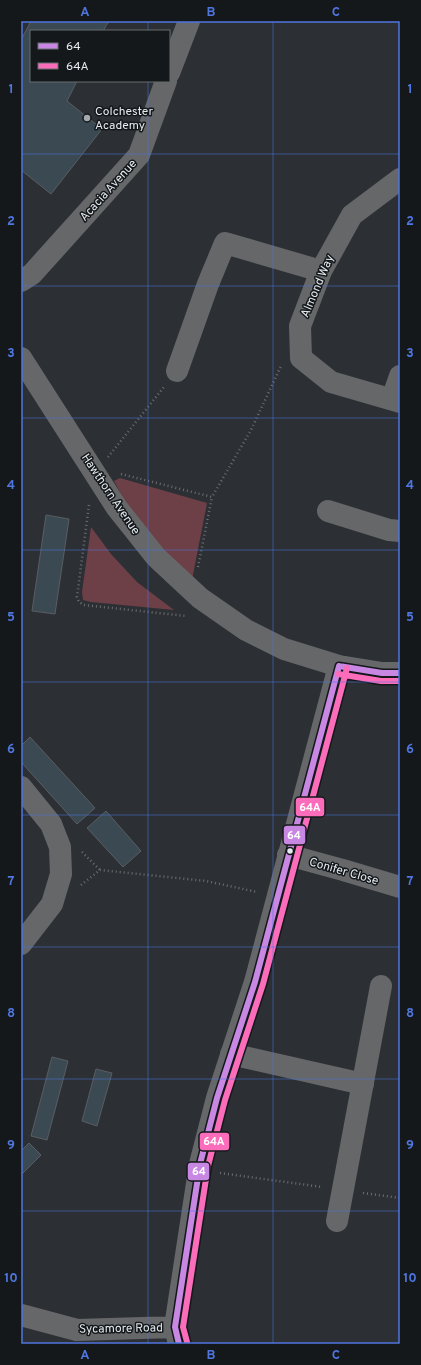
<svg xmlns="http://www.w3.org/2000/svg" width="421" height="1365" font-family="Overpass,sans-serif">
<rect width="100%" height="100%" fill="#2c3034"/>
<path fill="#6d3f46" d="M120,478L207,503L192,580L136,521L114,481Z
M91,527L111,554L137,582L174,610L91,602L83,600L82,592Z"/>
<path fill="#3b4952" stroke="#5a5d61" d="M31,21H109L103,31H31V81H77L67,101L102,129L51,194L21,170V40Z
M46,515L69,519L55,614L32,611Z
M30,737L95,808L77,824L21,762V746Z
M106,811L141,851L123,867L87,828Z
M52,1057L68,1061L47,1140L31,1136Z
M96,1069L112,1073L97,1126L82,1121Z
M29,1143L41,1155L21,1175V1151Z"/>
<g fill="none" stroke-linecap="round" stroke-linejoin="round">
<path stroke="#6c6e70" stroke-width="2.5" stroke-dasharray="1 3" stroke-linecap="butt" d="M108,457L164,387
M121,474L212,497L251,430L281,366
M89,505L77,597L79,602L84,605L186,616
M198,567L212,497
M82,852L100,870
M81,885L100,870L206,881L257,892
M220,1173L322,1187
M363,1193L400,1198"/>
<path stroke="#666769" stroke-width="22" d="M169,73L189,21
M400,179L352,215L321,271L300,326L301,358L331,382L400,402
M21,281L32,274L139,155L166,81
M21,358L117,508L156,557L200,598L246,630L284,649L339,666L382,673H400
M177,371L208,284L225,243L321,271
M392,399L400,376
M328,511L389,530L400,531
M21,787L51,824L60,847L61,874L52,904L21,944
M288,855L343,870L400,887
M231,1054L363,1084
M337,1221L381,986
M21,1315L77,1330L175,1327
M179,1344L175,1327L200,1164L217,1098L255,982L339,666"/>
<defs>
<path id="bus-1" d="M339,666L382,673H400
M179,1344L175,1327L200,1164L217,1098L255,982L339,666"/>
<path id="bus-2" d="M338,674L381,681H400
M187,1342L183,1327L208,1166L225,1100L263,984L347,668"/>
</defs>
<use href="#bus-1" stroke="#14181b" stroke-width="9"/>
<use href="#bus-2" stroke="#14181b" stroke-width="9"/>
<use href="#bus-1" stroke="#c787e3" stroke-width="6"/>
<use href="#bus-2" stroke="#fb6dba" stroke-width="6"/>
</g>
<path fill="none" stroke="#4f75de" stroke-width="1" stroke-opacity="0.55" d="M148,21V31M273,21V1344M148,81V1344M21,154H400M21,286H400M21,418H400M21,550H400M21,682H400M21,815H400M21,947H400M21,1079H400M21,1211H400"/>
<circle fill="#a4a9ad" stroke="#14181b" stroke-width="1.5" cx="87" cy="118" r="4"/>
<circle fill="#e4eaee" stroke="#14181b" stroke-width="1.5" cx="290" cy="851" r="3.5"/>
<g text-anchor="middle" stroke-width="3" stroke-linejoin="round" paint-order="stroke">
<g font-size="12" fill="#e4eaee" stroke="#14181b" text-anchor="start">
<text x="95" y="115">Colchester<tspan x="95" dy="14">Academy</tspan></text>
</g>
<g font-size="12" fill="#e4eaee" stroke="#14181b">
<text transform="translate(108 190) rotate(-48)" y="4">Acacia Avenue</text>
<text transform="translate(317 286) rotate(-67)" y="4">Almond Way</text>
<text transform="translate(111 494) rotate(56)" y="4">Hawthorn Avenue</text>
<text transform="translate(344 871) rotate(16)" y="4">Conifer Close</text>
<text transform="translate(121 1328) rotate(-1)" y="4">Sycamore Road</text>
</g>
</g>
<g stroke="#14181b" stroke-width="1.5">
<rect x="295" y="797" width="30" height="20" rx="4" fill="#fb6dba"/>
<rect x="283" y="825" width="23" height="20" rx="4" fill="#c787e3"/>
<rect x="199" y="1132" width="31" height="19" rx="4" fill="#fb6dba"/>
<rect x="187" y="1162" width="23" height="19" rx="4" fill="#c787e3"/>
</g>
<g font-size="11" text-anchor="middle" font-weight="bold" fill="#fff">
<text x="310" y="811">64A</text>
<text x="294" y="839">64</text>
<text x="214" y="1145">64A</text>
<text x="199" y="1175">64</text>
</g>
<rect width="421" height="1365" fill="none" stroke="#14181b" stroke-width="44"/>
<rect x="30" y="30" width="140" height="52" fill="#14181b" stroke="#676c6f"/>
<rect x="38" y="43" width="20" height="6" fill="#c787e3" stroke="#676c6f"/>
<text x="66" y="50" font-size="12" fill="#e4eaee">64</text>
<rect x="38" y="63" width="20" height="6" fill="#fb6dba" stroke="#676c6f"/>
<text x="66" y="70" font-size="12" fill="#e4eaee">64A</text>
<rect x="22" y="22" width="377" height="1321" fill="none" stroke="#4f75de" stroke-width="1.5"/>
<g font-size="13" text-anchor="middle" font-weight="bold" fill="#4f75de">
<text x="85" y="16">A</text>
<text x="211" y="16">B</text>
<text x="336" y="16">C</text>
<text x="11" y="93">1</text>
<text x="410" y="93">1</text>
<text x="11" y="225">2</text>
<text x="410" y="225">2</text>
<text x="11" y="357">3</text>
<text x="410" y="357">3</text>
<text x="11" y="489">4</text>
<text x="410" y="489">4</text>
<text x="11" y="621">5</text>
<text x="410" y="621">5</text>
<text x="11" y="753">6</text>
<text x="410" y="753">6</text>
<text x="11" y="885">7</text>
<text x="410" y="885">7</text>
<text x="11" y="1017">8</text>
<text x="410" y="1017">8</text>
<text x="11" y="1149">9</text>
<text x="410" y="1149">9</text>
<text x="11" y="1282">10</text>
<text x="410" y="1282">10</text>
<text x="85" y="1359">A</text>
<text x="211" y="1359">B</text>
<text x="336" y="1359">C</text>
</g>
</svg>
